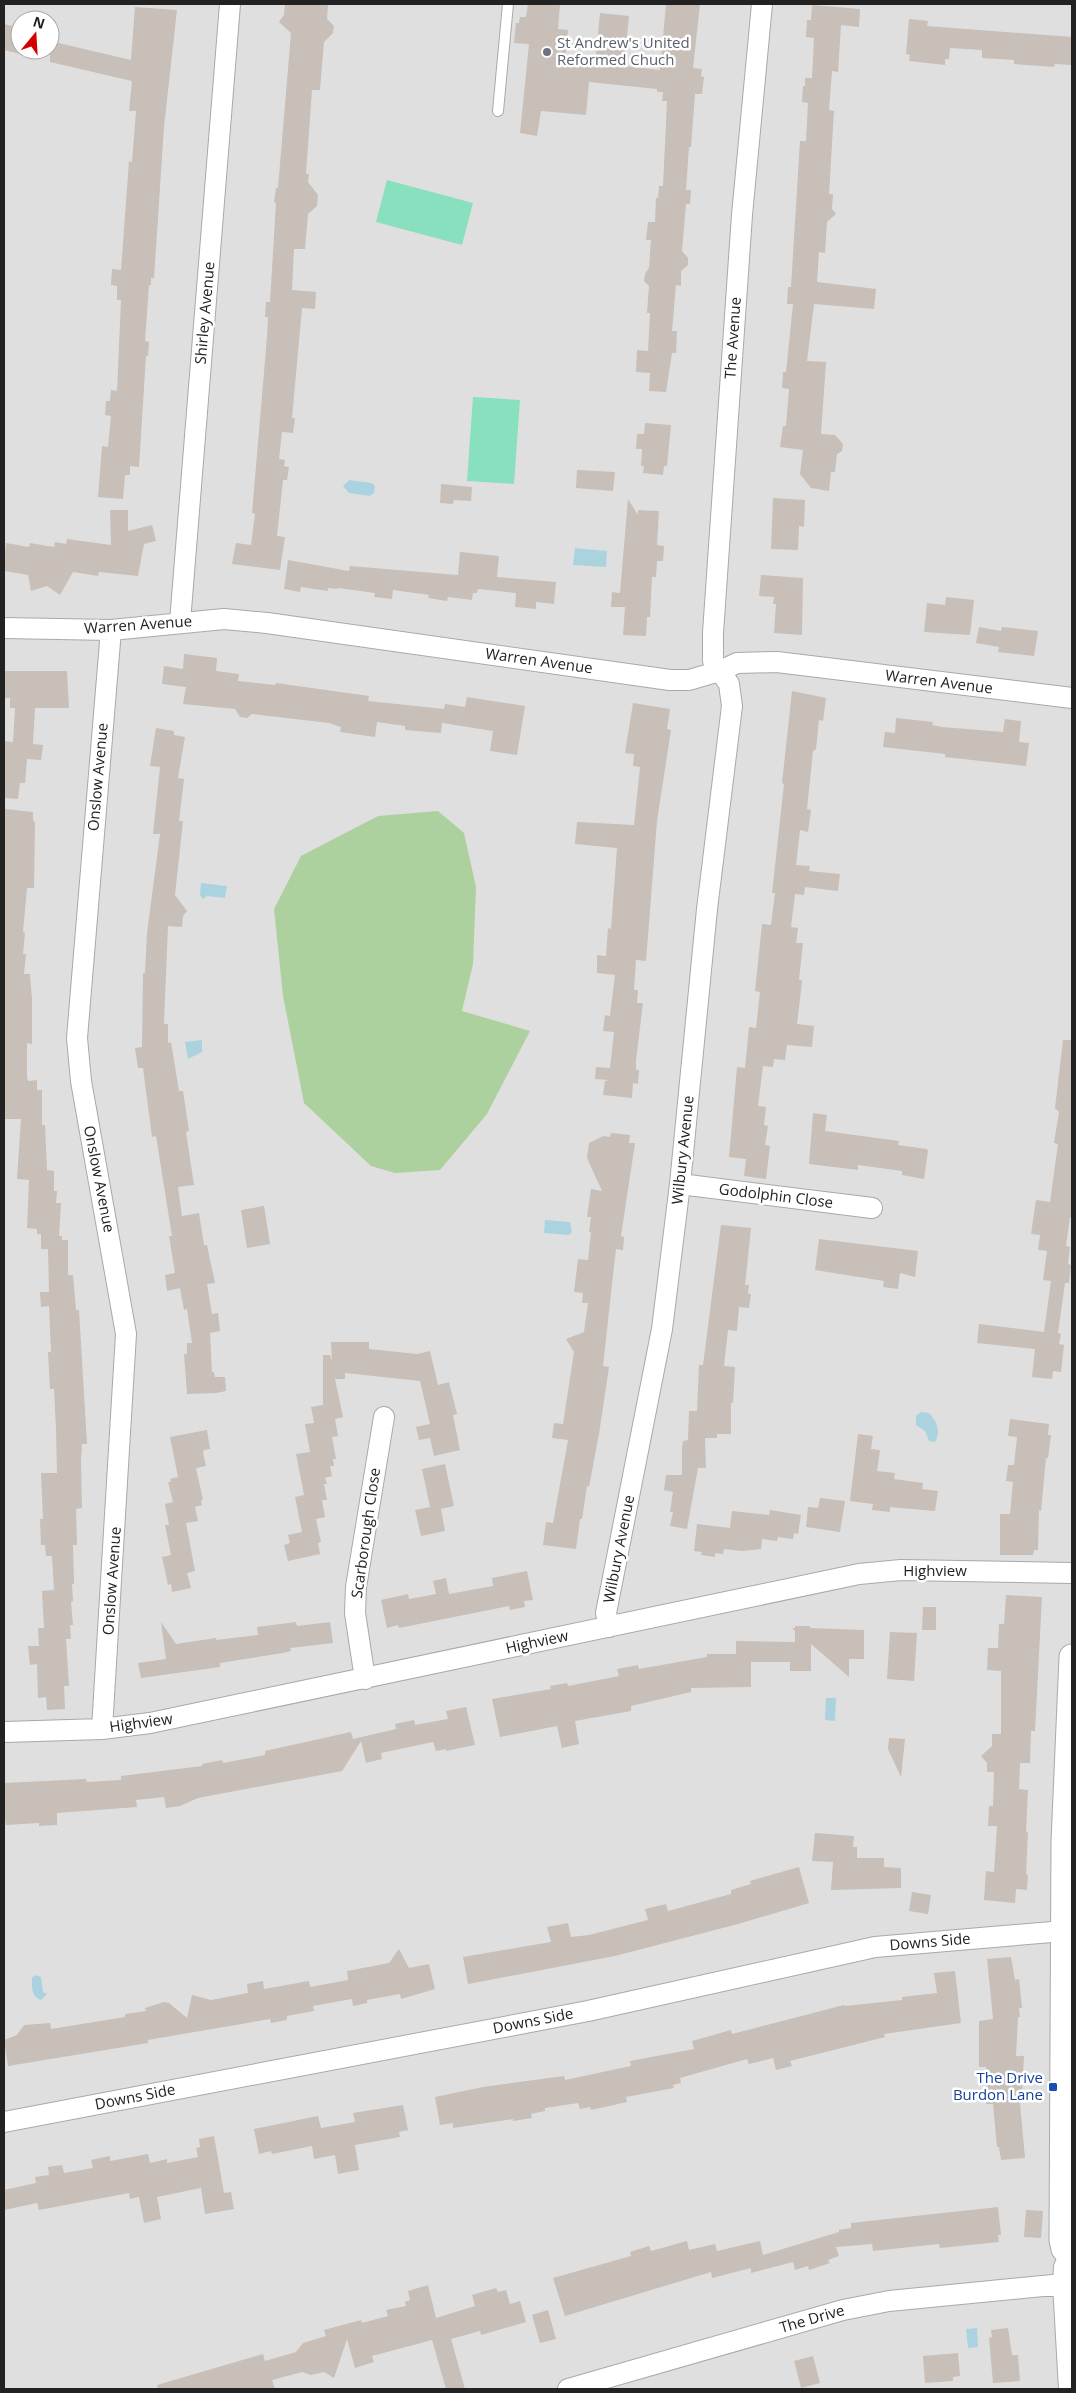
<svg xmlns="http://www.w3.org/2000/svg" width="1076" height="2393" font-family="'Open Sans',sans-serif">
<rect width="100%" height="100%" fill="#f2efe9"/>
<path fill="#e0dfdf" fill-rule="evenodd" d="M4,4H1072V2389H4ZM20,20H50V50H20Z"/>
<path fill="#add19e" d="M438,811L464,833L476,887L473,964L462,1011L530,1031L487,1114L440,1170L395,1173L371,1166L304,1103L283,996L274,909L301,856L378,816Z"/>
<path fill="#88e0be" d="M387,180L473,203L462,245L376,222Z
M473,397L520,400L514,484L467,481Z"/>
<path fill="#aad3df" d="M349,480L372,483L375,486L374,493L370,496L349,493L343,486Z
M575,548L607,551L606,567L573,565Z
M201,883L227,886L225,898L207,896L203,899L200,895Z
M202,1040V1052L188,1059L185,1042Z
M545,1220L570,1222L572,1232L569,1235L544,1233Z
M921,1412L929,1413C937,1421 941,1432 935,1442L929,1441L925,1431L916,1425V1416Z
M826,1698H836L835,1721L825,1720Z
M35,1975L41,1977L43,1992L47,1994L41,2000C31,1997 32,1987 32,1978Z
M977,2328L978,2347L968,2348L966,2329Z"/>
<path fill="#c7bfb8" d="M285,4H328L327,19L334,26L333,33L324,42L320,90H312L306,174H309L308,182L318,195L317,206L308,214L305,249H294L292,290L316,292L315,309L302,308L292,418H295L293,433L282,432L279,459L285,460L284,466L289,467L287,480H283L277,536L285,537L280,570L232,564L236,543L251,545L255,514L252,513L267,337L268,317H265L266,302H270L276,203L274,202L276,188H278L291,33L279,22L284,15Z
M528,4H560L558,29L568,30L565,61L595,64L600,13L629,16L624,66L660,70L666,4H700L693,68L702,69L701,76L704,77L702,94H695L691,147H689L686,190H691L690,204H686L682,251L688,258V265L681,271V286L676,285L672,331H677L676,353H672L666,392L649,391L650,373L636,372L637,350L648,351L650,313H647L649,286L644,281L645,274L649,268L651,240H646L648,222H655L656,198H658L659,186H663L667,101H662L663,92H657V89L589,82L586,115L541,111L537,136L520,133L529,44L514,43L516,23H519L520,17H526Z
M812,5L860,9L859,27L841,25L838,72L832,71L829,110L834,111L829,194H833L832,209L836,214L827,222L825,253L819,252L817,282L876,289L874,309L814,304L807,361L826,362L821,434L835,435L843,444L842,451L837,454L835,472H831L829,491L811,488L800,474L803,450L780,447L783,426H786L789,389L782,388L783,372H786L793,304H787L788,287H791L800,141H806L808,103L802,102L803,86H805V78H812L814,38L806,37L807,20H811Z
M135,7L177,10L164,127L154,278H151V285H149L145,341L149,342L148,356H146L139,467L130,466V475H125L123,499L98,497L102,446L108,447L111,416L105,415L106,401H110L111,390L117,391L121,300H117V286L111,285L112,269L121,270L129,161L132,162L136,111H129L132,81L50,62V41L131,60Z
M909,19L928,21L927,26L1072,37V65L1055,64L1054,67L1014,64V60L982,58V50L950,48L949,59H945V65L909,61L910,55L906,54Z
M4,24L20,28V54L4,50Z
M645,423L671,425L667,466H664L663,475L643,473L644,466H641L642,449H636L637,434H644Z
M577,470L615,472L613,491L576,488Z
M441,484L472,487L471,501L454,500L453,504L440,503Z
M773,498L805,500L804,527L799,526L798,550L771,549Z
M628,499L638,515V510L659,511L657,545L664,546L663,561H657L656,577H652L650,617H647L646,636L623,635L625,607H611L612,592L620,593Z
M110,510H128V531L152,525L156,541L144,544L138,576L99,572L98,576L73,572L60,595L47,586L31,591L28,575L4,571L6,543L29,547L30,543L54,547L55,542L66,544L67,539L111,545Z
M460,552L499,556L497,577L556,582L554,604L536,602V609L515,607L516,593L478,589L477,593H473L472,600L448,597L447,601L428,598L429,595L393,590L392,599L374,597L375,593L338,588L337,589L328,588V591L301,587L300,592L284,589L288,560L349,571L350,566L458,575Z
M761,575L803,578L802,635L774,633L776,604H773L774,597L759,596Z
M946,597L974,600L970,635L924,632L927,603L945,605Z
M979,627L1001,631L1002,627L1038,631L1034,656L998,652L999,647L976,643Z
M184,654L217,658L216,671L239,674L238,681L275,685L276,683L369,696L368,701L444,709L445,704L465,707L467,697L525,706L517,755L490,751L493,731L442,723L441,733L405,730V726L377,722L375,737L340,732L341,727L329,723L252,714L247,718L240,717L235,709L183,704L186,687L162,684L164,666L183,669Z
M4,671H67L69,708H35L33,744L43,745L41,760L27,759L25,783H20L18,799L4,798V741L13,742L15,708H10V698H4Z
M792,691L826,698L823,721L819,720L816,749L813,751L807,809L811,810L808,832L800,830L796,865L810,866L809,871L840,874L838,891L805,887L804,895L795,894L791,927L798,928L796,943H803L799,980H802L801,991L797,1024L814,1026L812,1047L787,1045L785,1060L774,1059L773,1067L763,1066L758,1106L766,1107L764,1125L768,1126L765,1145L770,1146L766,1179L744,1176L746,1159L729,1157L737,1067L745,1068L749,1027L756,1028L760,992L755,991L762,924L771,925L775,893H772L784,784L782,783Z
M633,703L670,709L667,729L671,730L657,821L646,961L636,960L634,990H638L637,1003H643L636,1060V1070H639L638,1084L633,1083L632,1098L603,1095L605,1081L609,1080L595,1079L596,1067L610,1068L614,1032L603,1031L605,1015L610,1016L615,975L597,973V955L606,956L608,928L611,929L617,848L575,844L577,822L634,825L640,767L633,766L634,754L625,753Z
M896,718L933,722L932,725L942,727L1003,732L1005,719L1021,721L1019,742L1029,743L1026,766L945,757V754L883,747L885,732L895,733Z
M156,728L174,731V735L185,737L178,778L184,779L179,821H183L175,895L187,911L183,916L182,927L168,926L164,1024H168V1043L171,1042L179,1091H183L189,1131L186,1132L194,1185L178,1187L182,1216L199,1213L204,1245H207L215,1283L207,1284L212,1314L218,1313L220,1331L210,1333L212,1372H214L215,1377H225L226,1391L216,1393L187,1394L184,1354H187V1343H192L187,1309L184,1310L180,1288L167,1291L165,1275L175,1273L169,1236H172L156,1136L152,1137L143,1068H138L135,1048L142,1047L143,973H145L147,933L160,834H153L160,767L150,766Z
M5,809L33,812V821L35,822L34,888H27L23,932L25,933L23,954H26L24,974H30L32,999V1044L27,1043V1077L28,1081L37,1080V1090H42V1125H45L47,1170L54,1171V1191H57L56,1203H61L59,1236H62V1240H68V1275H73L76,1310H79L87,1444H82L81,1461L82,1508L76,1509L77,1545H73L74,1584H72L73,1601L71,1602L73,1625H70L71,1639H66L69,1686H64L65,1709L47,1710L46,1697L38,1698L37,1664L30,1665L28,1646H39L38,1628H44L42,1591L54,1590L52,1556H46L45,1545H41L40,1519H43L41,1473H57L56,1429L54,1389H50L48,1352H51L49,1306L41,1307L40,1292H49L48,1249H41V1234H37V1229L27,1228L29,1180L17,1179L21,1119H4Z
M1063,1040H1072V1217H1070L1066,1246L1070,1247L1068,1264L1071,1265L1069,1283H1065L1058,1333L1061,1334L1059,1344L1064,1345L1061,1372L1053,1371L1052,1379L1032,1377L1035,1349L977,1343L979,1324L1044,1332L1051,1281L1043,1280L1047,1251L1038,1250L1040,1235L1031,1234L1036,1200L1050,1202L1058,1144L1054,1143L1059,1112L1055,1108Z
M813,1113L827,1115L825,1131L899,1141L898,1145L927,1149L928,1151L924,1179L902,1175V1171L858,1165V1170L809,1164Z
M611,1133L630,1135L629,1143H635L621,1236L624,1237L623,1250L616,1249L613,1275L603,1366L609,1367L599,1434L589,1487L587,1486L582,1519H580L576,1549L543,1545L546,1522L553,1523L568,1440L552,1438L554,1423L563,1424L574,1352L566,1339L584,1332L588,1303H582L583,1293L574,1292L578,1259L588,1260L591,1232H589L591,1217H587L591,1189L602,1191L587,1158L589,1143L603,1136L610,1137Z
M264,1206L270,1244L247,1248L241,1210Z
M721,1225L751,1228L745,1285H749L748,1294H751L749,1308L739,1307L737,1331L728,1330L724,1366L735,1367L733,1403H731V1434H717V1438H705L706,1468H698L687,1529L670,1526L673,1512H670L673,1492L664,1490L666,1475H682V1448L683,1441L688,1440L689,1411H697L699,1365H703Z
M819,1239L918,1251L915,1277L900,1273L898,1289L883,1287L884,1281L815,1270Z
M331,1342H369V1349L417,1354L430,1351L438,1385L449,1382L457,1414L453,1415L460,1450L434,1456L430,1438L419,1440L416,1427L430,1424L420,1381L345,1373V1379H335L343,1417L335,1419L338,1436L332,1437L336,1459H333L334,1466H330L332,1476L325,1478L327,1484H324L327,1500H322L325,1517L316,1519L321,1542L318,1543L320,1554L288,1561L284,1545L290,1543L288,1535L302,1532L295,1497L304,1495L296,1454L310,1452L305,1424L314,1423L311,1407L323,1405V1355H330L332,1361Z
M1010,1419L1049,1424L1048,1435H1051L1048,1458H1046L1041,1511L1039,1510L1038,1550H1034L1033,1555H1000V1514H1010L1013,1482L1006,1481L1008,1465H1014L1017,1437L1008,1436Z
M207,1430L210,1449L204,1450L203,1453L206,1466L196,1468L203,1500H201L202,1505L195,1507L198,1521L186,1523L195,1571L187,1573L191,1588L172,1592L171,1584L168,1585L162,1557L171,1555L165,1525H169L165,1504L173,1502L168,1482H171L170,1479L178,1477L170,1437Z
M858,1434L873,1436L871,1449L880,1450L877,1471L895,1473L894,1479L923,1483L922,1489L938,1491L935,1511L890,1507V1512L872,1510L873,1504L850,1501Z
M445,1464L454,1506L441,1509L445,1531L421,1536L415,1510L430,1507L422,1469Z
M820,1498L845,1501L840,1532L806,1527L808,1507L818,1508Z
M770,1510L801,1515L798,1534L794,1533L793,1539L778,1537L777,1541L762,1539L761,1549L742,1551L724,1549L723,1554L715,1553V1557L701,1555L702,1552L694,1551L697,1524L730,1528L732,1511L769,1515Z
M527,1571L533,1600L524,1601L525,1607L510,1610L509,1606L399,1628L398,1625L387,1628L381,1600L408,1594L409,1599L436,1594L433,1581L446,1578L449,1594L493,1586L492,1578Z
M1006,1595L1042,1597L1035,1731H1031L1030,1763H1020L1019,1789L1028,1790L1026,1832H1028L1026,1874L1028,1875L1027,1890L1016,1889L1015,1903L984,1900L986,1871L994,1872L997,1826H988L989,1806H993L994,1772H987V1763L981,1756L992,1746V1734H1001V1671L987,1670L988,1648H998L999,1624H1004Z
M923,1607H936V1630H922Z
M161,1622L176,1644L216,1638V1640L258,1635L257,1627L296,1622L297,1626L330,1622L333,1643L290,1648L291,1651L283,1653L220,1663V1667L141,1678L138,1663L166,1659Z
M795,1626H810V1628L864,1630V1659H849V1677L811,1644V1671H790V1662H751V1687L691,1688V1692L631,1706V1711L575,1721L579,1744L562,1748L557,1726L500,1737L492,1699L551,1689L550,1686L567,1683L568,1686L619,1676L617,1669L638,1665L639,1669L707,1657V1654H736V1641L795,1642V1631L792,1628H795Z
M890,1632L917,1633L914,1681L887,1679Z
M466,1707L475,1745L446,1751V1749L436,1751L433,1742L381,1753L382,1759L366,1763L361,1741L342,1771L198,1798L180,1806L166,1808L164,1797L136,1800L137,1807L57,1813V1825L39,1826V1823L6,1825L4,1814V1783L86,1779L87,1782L121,1780V1776L202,1766V1764L222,1760L223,1763L265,1755V1751L351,1732L353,1739L396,1729L395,1724L414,1720L415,1725L448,1719L446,1711Z
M889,1738L905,1739L901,1777L888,1749Z
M815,1833L854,1836L853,1847H857V1858H884V1867L901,1868V1888L831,1890L833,1862L812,1861Z
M799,1867L809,1903L738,1924L615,1956L468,1984L463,1957L551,1942L547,1927L568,1923L571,1937L589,1935L648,1920L645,1909L666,1904L668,1911L731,1894V1890L751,1884L750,1881Z
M912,1892L931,1895L928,1914L909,1911Z
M399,1949L409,1968L429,1964L435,1989L401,1999L400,1994L367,2000V2003L353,2006L352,1999L313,2006L314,2011L287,2016V2020L271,2023L270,2019L148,2040V2043L8,2066L4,2040L17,2035L24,2025L50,2023L51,2029L125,2017V2014L146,2011L145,2008L164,2002L169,2003L187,2018L192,1995L211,2000L248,1993L247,1984L263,1981L264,1989L309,1981L310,1987L348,1980L347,1971L389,1963Z
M1011,1957L1015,1980L1019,1979L1022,2008H1019L1020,2017H1018L1016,2056H1024L1022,2093H1019L1025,2158L1001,2160L999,2147H997L993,2104H986V2067H979V2021L993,2019L987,1959Z
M955,1971L961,2023L884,2034L885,2037L790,2061L792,2066L776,2070L773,2058L749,2064L747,2059L680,2078L681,2083L673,2085L674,2088L626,2097L627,2102L591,2110L590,2107L580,2109L578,2103L545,2108V2111L531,2114L532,2118L513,2121V2119L453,2128V2123L440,2125L435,2097L483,2087L564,2076L565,2080L631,2066L630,2061L694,2049L692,2041L731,2030L732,2034L844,2005L845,2006L902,2000V1997L937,1993L934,1973Z
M403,2105L408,2130L399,2132L400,2137L355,2145L359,2170L338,2174L335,2155L314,2159L312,2146L272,2154L271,2151L259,2154L254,2129L318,2116L321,2128L355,2122L353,2113Z
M214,2136L224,2193L231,2192L234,2209L205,2214L201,2188L157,2197L161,2219L144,2223L139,2197L130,2199L129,2193L39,2210L37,2203L4,2210V2190L36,2183L35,2177L49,2175L48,2167L62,2165L64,2173L93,2168L91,2160L110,2156V2161L148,2154L150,2163L167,2159V2163L198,2157L196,2148L200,2147L199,2139Z
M998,2207L1001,2235H998L999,2242L940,2248L939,2244L873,2251L872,2244L836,2247L839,2256L828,2260L830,2263L809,2270L808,2266L795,2270L793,2262L751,2273V2268L712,2278L711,2272L565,2316L553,2278L631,2256L630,2252L649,2246L651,2251L687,2241L689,2250L715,2244L717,2251L760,2241L763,2255L839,2232V2230L851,2228V2223Z
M1026,2210L1043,2211L1041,2238L1024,2237Z
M428,2285L436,2318L475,2306L472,2295L496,2288L498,2292L506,2290L510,2304L520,2301L526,2322L481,2335L480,2331L451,2339L465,2389H446L432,2340L372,2356L374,2362L355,2368L347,2339L334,2378L324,2372L311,2375L302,2372L272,2380L275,2389H158L157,2385L263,2354L265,2361L296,2352L303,2343L326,2336L324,2330L361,2320L362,2323L388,2316L386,2310L406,2306L405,2302L410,2300L408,2291Z
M548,2310L556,2339L540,2343L532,2315Z
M1008,2328L1012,2355H1018L1020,2381L993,2383L989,2338L992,2337L991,2330Z
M958,2353L960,2376L953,2377V2381L925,2383L923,2356Z
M813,2356L820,2383L801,2388L794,2361Z"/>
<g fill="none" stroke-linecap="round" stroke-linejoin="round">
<defs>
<path id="service" d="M498,111L508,4"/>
<path id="minor" d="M180,622L230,4
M4,628L111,630L224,619L267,623L670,680H689L720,671L737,663L777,662L1072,698
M680,1184L872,1208
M609,1627L606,1613L662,1329L680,1184L707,909L732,706L729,684L713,661V633L742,215L762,4
M365,1679L355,1613L356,1587L384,1417
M102,1729L126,1334L81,1081L77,1038L111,630
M4,1732L102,1729L150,1723L859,1574L901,1570L1072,1573
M4,2122L588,2011L875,1947L1064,1931
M568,2389L843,2310L889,2301L1063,2284
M1069,2389L1063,2284L1064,2267L1069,2255"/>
<path id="tertiary" d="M1072,1657L1064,1842L1062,2240L1064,2249L1072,2256"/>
</defs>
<use href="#service" stroke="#a9a9a9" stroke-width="12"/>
<use href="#minor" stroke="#a9a9a9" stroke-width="22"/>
<use href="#tertiary" stroke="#a9a9a9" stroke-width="27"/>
<use href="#service" stroke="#fff" stroke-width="10"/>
<use href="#minor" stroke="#fff" stroke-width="20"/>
<use href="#tertiary" stroke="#fff" stroke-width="25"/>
</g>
<circle fill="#6b7280" stroke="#fff" stroke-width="2" cx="547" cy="52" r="5"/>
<rect fill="#1a4fb4" stroke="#fff" stroke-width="2" x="1048" y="2082" width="10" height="10" rx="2.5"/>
<g text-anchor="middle" stroke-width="5" stroke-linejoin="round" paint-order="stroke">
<g font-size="15" fill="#5b616d" stroke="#fff" text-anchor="start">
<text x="557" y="48">St Andrew's United<tspan x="557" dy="17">Reformed Chuch</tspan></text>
</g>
<g font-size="15" fill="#222" stroke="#fff">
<text transform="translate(205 313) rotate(-85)" y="5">Shirley Avenue</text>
<text transform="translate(733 338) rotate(-86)" y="5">The Avenue</text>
<text transform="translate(138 625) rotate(-4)" y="5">Warren Avenue</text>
<text transform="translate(539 661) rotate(8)" y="5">Warren Avenue</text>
<text transform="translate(939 682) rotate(7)" y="5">Warren Avenue</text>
<text transform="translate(98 777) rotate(-85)" y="5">Onslow Avenue</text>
<text transform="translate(683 1150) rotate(-84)" y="5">Wilbury Avenue</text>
<text transform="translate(99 1179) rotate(79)" y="5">Onslow Avenue</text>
<text transform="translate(776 1196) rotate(7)" y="5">Godolphin Close</text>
<text transform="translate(366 1533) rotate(-82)" y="5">Scarborough Close</text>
<text transform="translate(619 1549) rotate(-79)" y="5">Wilbury Avenue</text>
<text x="935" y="1576">Highview</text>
<text transform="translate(112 1581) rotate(-86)" y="5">Onslow Avenue</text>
<text transform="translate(537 1642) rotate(-12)" y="5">Highview</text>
<text transform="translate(141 1723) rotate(-8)" y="5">Highview</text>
<text transform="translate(930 1942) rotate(-5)" y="5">Downs Side</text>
<text transform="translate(533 2021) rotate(-11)" y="5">Downs Side</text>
<text transform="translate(135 2097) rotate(-11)" y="5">Downs Side</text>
<text transform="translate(812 2319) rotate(-16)" y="5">The Drive</text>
</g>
<g font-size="15" fill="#164399" stroke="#fff" text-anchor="end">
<text x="1043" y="2083">The Drive<tspan x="1043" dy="17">Burdon Lane</tspan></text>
</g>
</g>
<rect width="1076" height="2393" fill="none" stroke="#222222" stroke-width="10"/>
<g transform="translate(35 35) rotate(18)"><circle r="24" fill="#ffffff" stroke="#a7a7a7"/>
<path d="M0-4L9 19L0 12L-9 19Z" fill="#d40000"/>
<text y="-8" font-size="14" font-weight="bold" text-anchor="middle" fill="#222222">N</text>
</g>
</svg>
